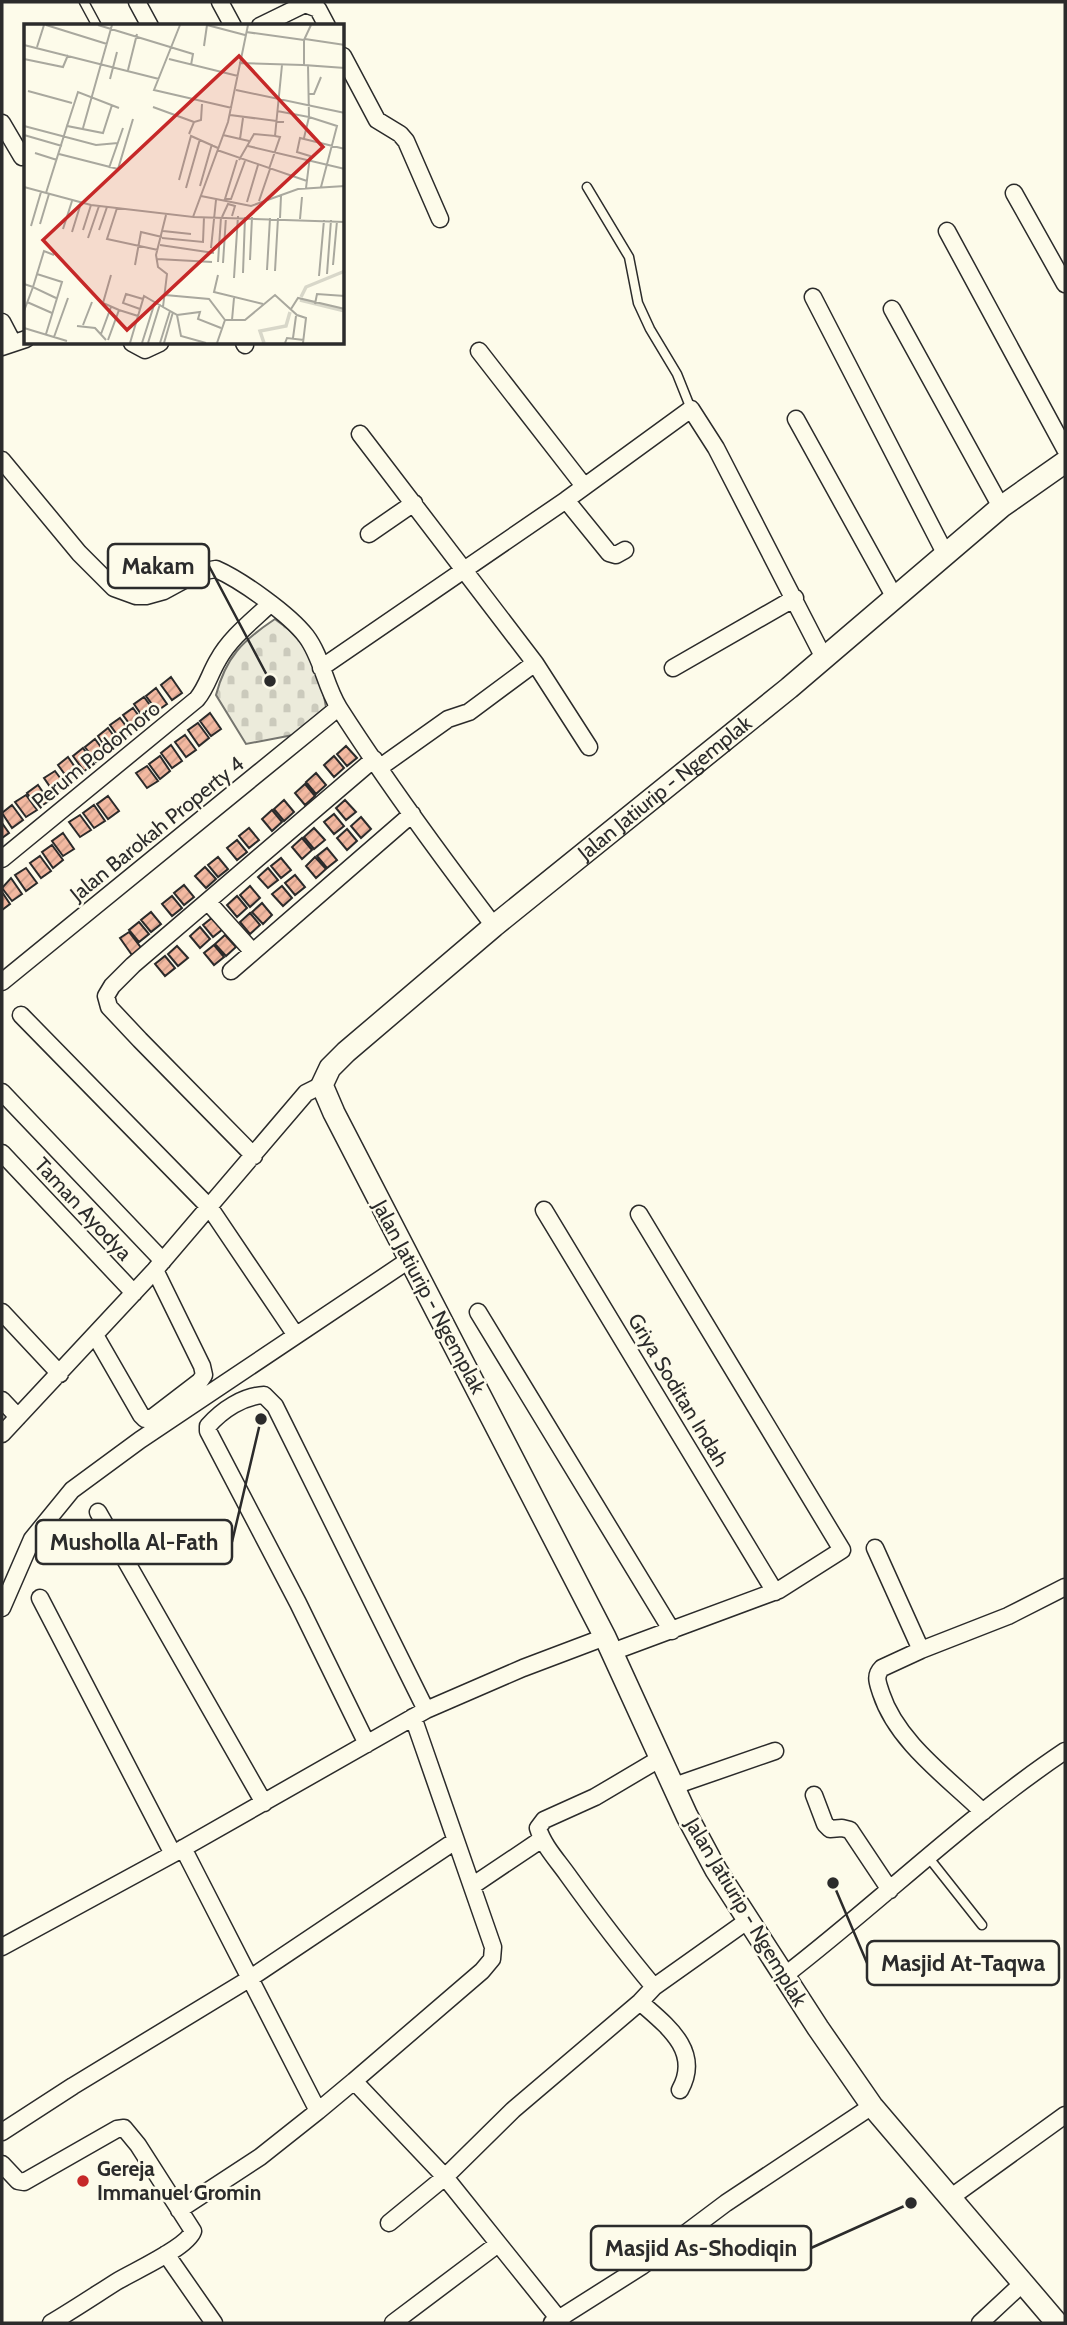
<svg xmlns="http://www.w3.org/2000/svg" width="1067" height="2325" font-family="Cabin,sans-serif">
<defs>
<pattern id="cemetery-stones" width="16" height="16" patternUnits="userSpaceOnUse" patternTransform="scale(1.75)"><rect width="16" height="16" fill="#ecebdb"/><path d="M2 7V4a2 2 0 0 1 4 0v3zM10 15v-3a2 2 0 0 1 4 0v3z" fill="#cbcabc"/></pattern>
<pattern id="building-hatch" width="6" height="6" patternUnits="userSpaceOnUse" patternTransform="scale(1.75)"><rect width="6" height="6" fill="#f2b8a0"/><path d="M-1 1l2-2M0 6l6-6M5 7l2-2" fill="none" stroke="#d09e8a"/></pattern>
</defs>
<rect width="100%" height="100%" fill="#fdfbea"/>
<path fill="url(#cemetery-stones)" stroke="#74746e" stroke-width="2" d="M275,619C281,624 288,628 293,634C309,648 323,686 326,707L293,735L246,744L216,695C226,657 242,641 275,619Z"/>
<path fill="url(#building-hatch)" stroke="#2b2b2b" stroke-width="2" d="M171,677L182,693L172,700L161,685Z
M156,688L167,704L157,711L146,696Z
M144,697L155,712L145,720L134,704Z
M133,708L144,723L134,730L123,715Z
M210,713L221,729L211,736L200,721Z
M120,718L131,733L121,740L110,725Z
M198,723L209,738L199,746L188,730Z
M108,728L119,743L108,751L98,736Z
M185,735L196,750L186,757L175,742Z
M95,739L106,754L96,762L85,747Z
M171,745L182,761L172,768L161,753Z
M346,746L357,758L347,766L337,754Z
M83,748L94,764L84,771L73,756Z
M160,756L170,771L160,779L149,764Z
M334,756L344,768L334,777L324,765Z
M68,757L79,773L69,780L58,765Z
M147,766L158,781L147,788L136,773Z
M55,771L66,786L55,794L44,778Z
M316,773L326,785L316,794L306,782Z
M305,784L315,796L305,805L295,793Z
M38,785L49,801L38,808L27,793Z
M26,795L37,810L26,817L15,802Z
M108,796L119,811L108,819L97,804Z
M284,800L294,812L284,821L274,809Z
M345,800L356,812L346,820L336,808Z
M12,805L23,820L12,828L2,813Z
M94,805L105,821L94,828L83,813Z
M272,810L282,822L272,831L262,819Z
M334,814L344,826L334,834L324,822Z
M80,815L91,830L80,837L69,822Z
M361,817L371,829L361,838L351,826Z
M2,823L9,833L2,838Z
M249,828L259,840L249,848L239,836Z
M314,828L325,840L314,849L304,837Z
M347,829L357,841L347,850L337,838Z
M63,833L74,849L63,856L52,841Z
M302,838L312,850L302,859L292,847Z
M237,840L247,852L237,860L227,848Z
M52,845L63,860L53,868L42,852Z
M327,848L337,860L327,868L317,856Z
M40,856L51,871L41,878L30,863Z
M218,857L228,869L218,877L208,865Z
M315,857L326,869L316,878L306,866Z
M281,858L291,870L281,878L271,866Z
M205,867L216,879L206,888L195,876Z
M26,868L37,883L26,891L15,875Z
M268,868L278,880L268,888L258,877Z
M295,875L305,887L295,895L285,883Z
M11,878L22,894L12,901L2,888Z
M184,885L194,897L184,905L174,893Z
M250,886L260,898L250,907L240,895Z
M282,886L292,898L283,906L272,894Z
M2,892L10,904L2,910Z
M172,896L182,908L172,916L162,904Z
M237,896L247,908L237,917L227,905Z
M262,903L272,915L263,924L252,912Z
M151,912L161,924L151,932L141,920Z
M250,913L260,925L250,934L240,922Z
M213,917L223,929L213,937L203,925Z
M139,922L149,934L139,942L129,930Z
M200,927L210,939L200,948L190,936Z
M129,932L142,949L134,958L120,938Z
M225,935L236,947L226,956L215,944Z
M214,945L224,957L214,965L204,953Z
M177,946L188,958L178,966L168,954Z
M165,956L175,968L165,976L155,964Z"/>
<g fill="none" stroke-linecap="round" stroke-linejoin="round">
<defs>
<path id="service" d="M84,2L97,26
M587,187L629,257L638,303L650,329L677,374L691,409
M929,1858L982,1925"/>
<path id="minor" d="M137,2L150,26
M220,2L233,26
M260,26L305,4L318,9L327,26
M343,56L377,120L400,134L406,141L440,219
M2,123L22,157L26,154
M1014,193L1065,284
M947,231L1065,449
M813,297L946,555
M892,309L1001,507
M2,322L13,343
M132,343L145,350L160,343
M244,343L245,345
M2,347L26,339
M479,351L584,486
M796,419L895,598
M360,434L535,663L469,712L448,719L379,768
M2,460L79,553L114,588L136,596H146L164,591L199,572L216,569C241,580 289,614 306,636C322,657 325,686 339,708C387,783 440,855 494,926
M566,500L609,553L616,555L625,550
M369,534L414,503
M535,663L589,747
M321,668L566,500L691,409L716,448L824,658
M673,668L795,598
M2,859L197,699C207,687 210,673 218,660C230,638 252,621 270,604
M208,902L252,951
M231,971L412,814
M2,982L338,708
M21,1015L210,1208L295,1334
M2,1092L163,1261
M2,1153L134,1293
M254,1156L140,1040L109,1007L106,996L112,986L133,965L374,759
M544,1210L775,1592
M2,1312L60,1374
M478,1312L672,1631
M95,1335L141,1415L145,1419L153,1417L200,1381L204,1375L202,1366L155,1270
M2,1400L18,1417
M2,1434L155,1270L306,1093L322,1085
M98,1512L264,1803
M875,1548L921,1650L882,1668C874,1676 878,1683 881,1693C897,1742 947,1777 983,1812
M40,1598L173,1854
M2,1608L32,1539L72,1490L140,1440L409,1260
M921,1650L1008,1616L1065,1587
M612,1652L779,1590L842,1550L639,1214
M413,1717L493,1947L492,1959L482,1971L354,2081L445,2177L562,2323
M367,1744L298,1603L208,1431V1426C222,1410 243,1396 264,1395L275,1406L426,1710
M674,1786L775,1751
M814,1795L825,1824L830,1829L842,1828L850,1830L890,1890
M183,1848L318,2111L354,2081
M472,1886L542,1839
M2,1947L173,1854L426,1710L523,1668L605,1637
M784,1976C879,1903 965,1818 1065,1751
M654,1987C623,1950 595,1913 567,1874C557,1860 543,1845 538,1828L544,1820L595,1797L661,1758
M640,2002C666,2025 702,2051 680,2090
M2,2132L73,2086L249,1979L455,1841
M2,2164L18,2181L24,2182L117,2129L124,2128L138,2145L193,2231C187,2248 134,2271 116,2282C94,2296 73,2310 51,2323
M950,2198L1065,2115
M179,2210L260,2157L318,2111
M389,2223L445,2177L513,2110L640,2002L654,1987L747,1921
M166,2254L214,2323
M393,2323L498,2244
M552,2323L642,2266L726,2203L872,2106
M980,2323L1024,2282"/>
<g id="tertiary">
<path id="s1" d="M1057,2323L872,2106L818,2028L716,1870L687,1816L605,1637L334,1113L322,1085L330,1068L346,1052L494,926L789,688L1001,507L1065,462"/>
</g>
</defs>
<use href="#service" stroke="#2b2b2b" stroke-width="11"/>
<use href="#minor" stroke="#2b2b2b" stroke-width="19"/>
<use href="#tertiary" stroke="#2b2b2b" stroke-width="24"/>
<use href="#service" stroke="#fdfbea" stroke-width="8"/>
<use href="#minor" stroke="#fdfbea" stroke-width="16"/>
<use href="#tertiary" stroke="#fdfbea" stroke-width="21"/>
</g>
<circle fill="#c62828" stroke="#fdfbea" stroke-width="2.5" cx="83" cy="2181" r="7"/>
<g text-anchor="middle" stroke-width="5" stroke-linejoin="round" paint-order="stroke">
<g font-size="21" fill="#2b2b2b" stroke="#fdfbea">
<text transform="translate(96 755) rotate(-39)" y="7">Perum Podomoro</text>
<text dy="7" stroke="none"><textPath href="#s1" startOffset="1902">Jalan Jatiurip - Ngemplak</textPath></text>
<text transform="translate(157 829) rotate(-39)" y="7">Jalan Barokah Property 4</text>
<text transform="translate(83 1209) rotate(47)" y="7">Taman Ayodya</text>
<text transform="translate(429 1297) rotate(62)" y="7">Jalan Jatiurip - Ngemplak</text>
<text transform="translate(678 1390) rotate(59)" y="7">Griya Soditan Indah</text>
<text transform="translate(746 1912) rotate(59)" y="7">Jalan Jatiurip - Ngemplak</text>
</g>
<g font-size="21" font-weight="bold" fill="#2b2b2b" stroke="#fdfbea" text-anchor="start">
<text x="97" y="2176">Gereja<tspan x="97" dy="24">Immanuel Gromin</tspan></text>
</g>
</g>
<g transform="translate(24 24)">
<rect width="320" height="320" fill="#fdfbea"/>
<path fill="none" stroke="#d8d7c9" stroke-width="3.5" d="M277,273L282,263L321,247M276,276L321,287M240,319L236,307L262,302L266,288"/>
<path fill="none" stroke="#a9a89e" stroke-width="2" d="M22,1L83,20M74,1L169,30L167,41M156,1L130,66L208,84M183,1L221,11M287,1L280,16V41L321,44M222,8L280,16M281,15L321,21M0,21L135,55M180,22L183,1M13,23L20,1M0,35L39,43L44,31M145,35L214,52M215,39L279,41M284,41L285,93L313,102L297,163M104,46L113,10M86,55L93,28M212,66L321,89M4,67L48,79M284,70H290L297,53M129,83L170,98M253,87L285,93L280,114M206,91L260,98M0,102L72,121L94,119M43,102L54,68L95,84M59,104L88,1M165,110L170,98L177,96L178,80M0,111L38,122M199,111L225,117M216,115L219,94M224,122L321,145M193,126L283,157M11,129L33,136M35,130L94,145L109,95M213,136L201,175H207L221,137M215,136L230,110L251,112L258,41M85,144L99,104M245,145L256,113L251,112M155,156L167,112L194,124M176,162L188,120M0,163L67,181L169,193L204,98L224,1M162,164L176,115M282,164L286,132L273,128L276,114L321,125M22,169L43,102L79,109L88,81M177,172L227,182L274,165L321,162M235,177L246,145M223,178L234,141M93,184L83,215L134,226M142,191L132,231L134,243L143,250L139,283L153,291L157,312L182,319M169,193L321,198M198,193L204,180L211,182L208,192M256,194L257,172M276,195L278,173M16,200L25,170M7,202L17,168M39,205L48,177M59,206L67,181M75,206L83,183M139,207L167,210M48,208L57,179M64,214L75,182M138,214L179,218L180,193M136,221L190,229M187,224L192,176M133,235L188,238M226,236L228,193M194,238L197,193M199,239L202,193M111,241L117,208L138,213M309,241L313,197M243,246L246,194M251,247L254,194M219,249L221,193M13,250L20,227L30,231M303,250L307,196M87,251L79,279L95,286M194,251L190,268L239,280M295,252L300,196M210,254L214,192M0,260L9,263L13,250L38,258L22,310M141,271L185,275L201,296M3,278L28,289M291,280L293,270L321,272M116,285L99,279L102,270L119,275M267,285L274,274L321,285M0,287L9,263L32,274M153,291L176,288L174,295L197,304M114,292L120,272L139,283M208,296L210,274M59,301L68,278M53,302L71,304L82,316M0,304L43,317M77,310L87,283M30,313L44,274M269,314L272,292M84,316L95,286L114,292L106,319M118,319L131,278M124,319L136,280M136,319L146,287M140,319L149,288M193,319L201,296H221L251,271L273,291L282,294L279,319M261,319L263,314L280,316"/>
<path fill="#c62828" fill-opacity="0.15" stroke="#c62828" stroke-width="3.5" d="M215,32L299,123L103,306L19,216Z"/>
<rect width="320" height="320" fill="none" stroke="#2b2b2b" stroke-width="3.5"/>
</g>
<path fill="none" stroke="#2b2b2b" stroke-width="2.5" d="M270 681L209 566M261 1419L232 1542M833 1883L867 1963M911 2203L811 2248"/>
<g fill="#2b2b2b" stroke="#fdfbea" stroke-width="2.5">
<circle cx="270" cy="681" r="7"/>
<circle cx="261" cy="1419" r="7"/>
<circle cx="833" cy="1883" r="7"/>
<circle cx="911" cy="2203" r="7"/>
</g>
<g fill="#fdfbea" stroke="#2b2b2b" stroke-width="2.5">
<rect x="108" y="544" width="101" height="44" rx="7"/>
<rect x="36" y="1520" width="196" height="44" rx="7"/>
<rect x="867" y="1941" width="192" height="44" rx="7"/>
<rect x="591" y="2226" width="220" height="44" rx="7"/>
</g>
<g font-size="23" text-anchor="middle" font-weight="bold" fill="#2b2b2b">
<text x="158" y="574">Makam</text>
<text x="134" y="1550">Musholla Al-Fath</text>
<text x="963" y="1971">Masjid At-Taqwa</text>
<text x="701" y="2256">Masjid As-Shodiqin</text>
</g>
<rect width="1067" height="2325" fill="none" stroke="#2b2b2b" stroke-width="7"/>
</svg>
